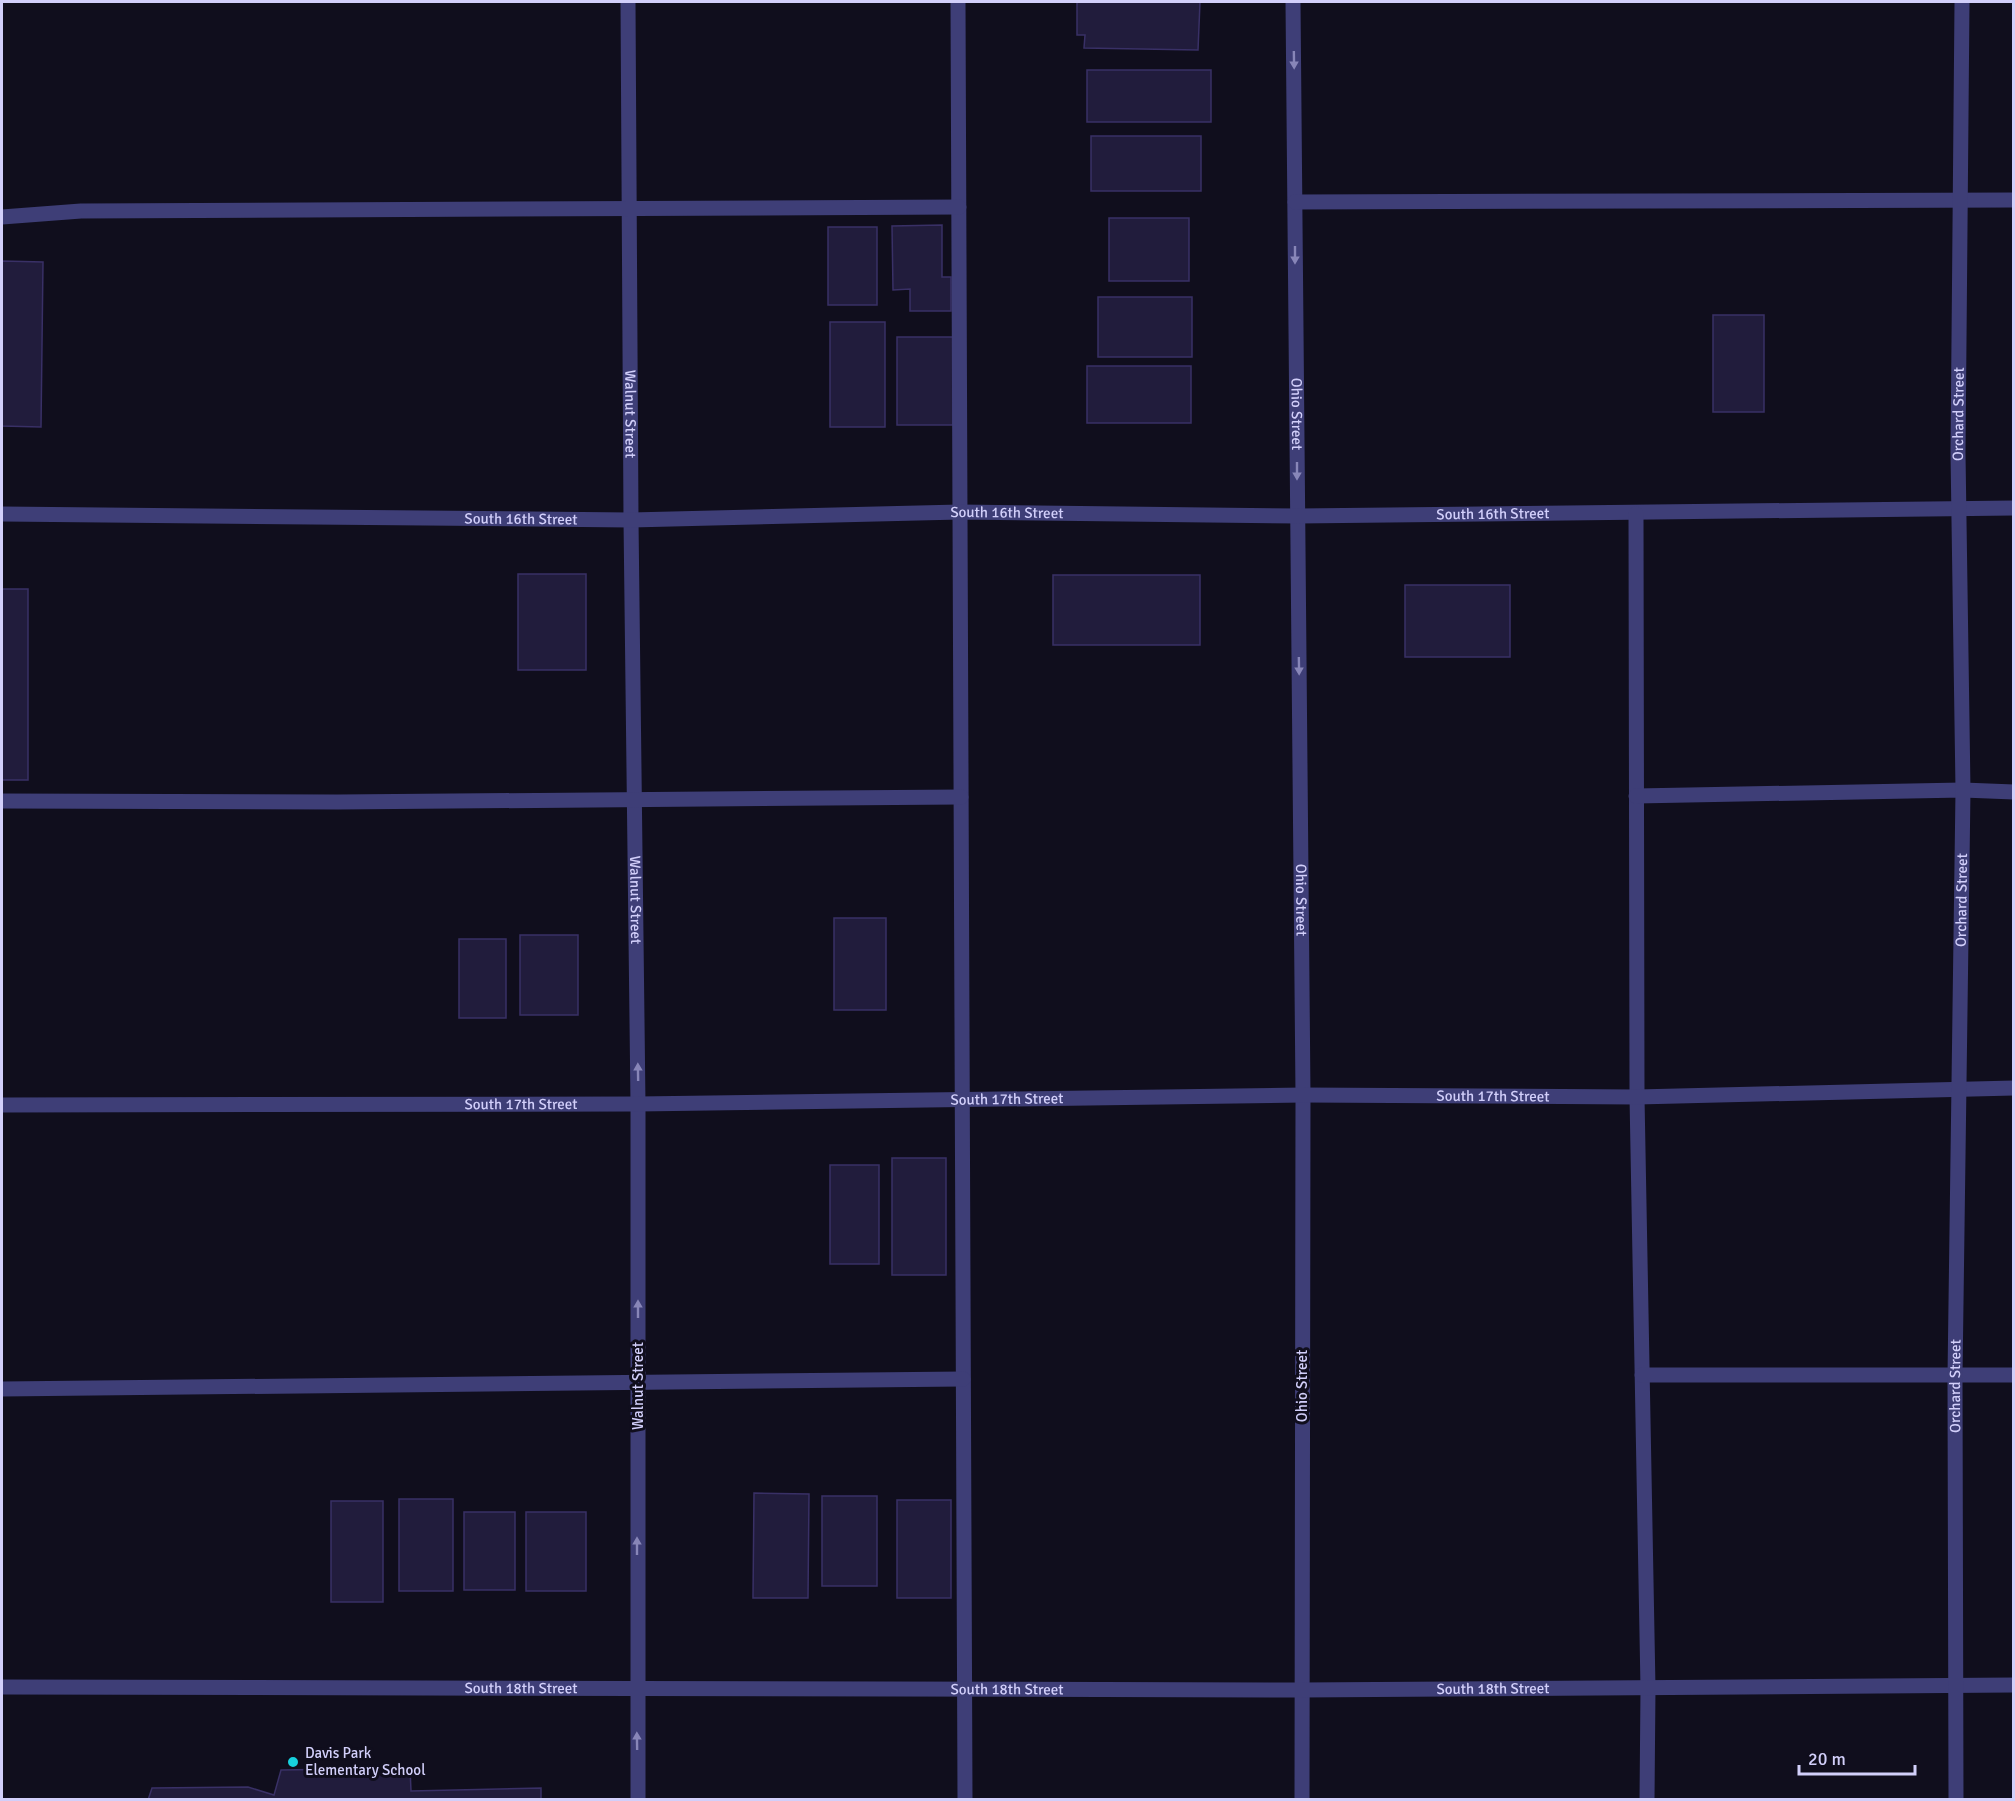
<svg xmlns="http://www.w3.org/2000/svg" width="2015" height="1801" font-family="Signika,sans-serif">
<rect width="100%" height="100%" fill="#100e1d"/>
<path fill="#211c3c" stroke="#393066" stroke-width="1.5" d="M1077,2H1200L1198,50L1084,48L1085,35H1077Z
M1087,70H1211V122H1087Z
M1091,136H1201V191H1091Z
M1109,218H1189V281H1109Z
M942,225V277H951V311H910V289L893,290L892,226Z
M828,227H877V305H828Z
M2,261L43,262L41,427L2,426Z
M1098,297H1192V357H1098Z
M1713,315H1764V412H1713Z
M830,322H885V427H830Z
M897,337H953V425H897Z
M1087,366H1191V423H1087Z
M518,574H586V670H518Z
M1053,575H1200V645H1053Z
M1405,585H1510V657H1405Z
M2,589H28V780H2Z
M834,918H886V1010H834Z
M520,935H578V1015H520Z
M459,939H506V1018H459Z
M892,1158H946V1275H892Z
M830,1165H879V1264H830Z
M754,1493L809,1494L808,1598H753Z
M822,1496H877V1586H822Z
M399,1499H453V1591H399Z
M897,1500H951V1598H897Z
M331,1501H383V1602H331Z
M464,1512H515V1590H464Z
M526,1512H586V1591H526Z
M410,1768L411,1791L541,1788V1800H148L152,1788L248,1787L274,1795L281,1770Z"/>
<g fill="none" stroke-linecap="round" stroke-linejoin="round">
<g stroke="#3e3e77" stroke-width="15">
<path id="s1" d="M628,2L631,520L638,1104V1800"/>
<path d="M958,2L965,1800"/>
<path id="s2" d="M1293,2L1303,1095L1302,1800"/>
<path d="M1295,202L2014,200"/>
<path d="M2,217L81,211L959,207"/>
<path id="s3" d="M2,514L631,520L960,512L1298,516L2014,508"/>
<path d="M1636,514L1637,1097L1648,1688L1647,1800"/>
<path d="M1636,796L1963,790L2014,792"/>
<path d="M2,801L338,802L961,797"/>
<path id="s4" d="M2,1105L638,1104L1303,1095L1637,1097L2014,1088"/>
<path d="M1642,1375H2014"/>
<path d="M2,1389L963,1379"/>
<path id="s5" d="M2,1687L1301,1690L2014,1685"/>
<path id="s6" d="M1956,1800L1955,1376L1963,790L1958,453L1962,2"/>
</g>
</g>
<defs><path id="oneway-solid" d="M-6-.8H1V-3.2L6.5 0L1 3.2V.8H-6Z" transform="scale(1.5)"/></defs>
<g fill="#8886b8">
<use href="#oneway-solid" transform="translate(1294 60) rotate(89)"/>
<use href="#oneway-solid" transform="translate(1295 255) rotate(90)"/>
<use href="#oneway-solid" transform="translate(1297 471) rotate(90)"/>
<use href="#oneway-solid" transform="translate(1299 666) rotate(89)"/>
<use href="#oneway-solid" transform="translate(638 1072) rotate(-91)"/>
<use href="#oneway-solid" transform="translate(638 1309) rotate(-90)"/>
<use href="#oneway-solid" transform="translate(637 1546) rotate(-90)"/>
<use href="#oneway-solid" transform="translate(637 1741) rotate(-91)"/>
</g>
<circle fill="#17d1de" stroke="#100e1d" stroke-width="2" cx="293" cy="1762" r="6"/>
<g text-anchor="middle" stroke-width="6" stroke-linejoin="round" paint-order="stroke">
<g font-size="15" fill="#d2cffa" stroke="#100e1d">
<text dy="5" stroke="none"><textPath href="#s1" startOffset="412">Walnut Street</textPath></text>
<text dy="5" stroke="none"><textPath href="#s2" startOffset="412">Ohio Street</textPath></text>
<text dy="5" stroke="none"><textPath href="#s6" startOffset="1386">Orchard Street</textPath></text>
<text dy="5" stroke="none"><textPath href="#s3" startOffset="1005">South 16th Street</textPath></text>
<text dy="5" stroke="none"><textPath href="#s3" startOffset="1491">South 16th Street</textPath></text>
<text dy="5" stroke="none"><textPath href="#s3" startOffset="519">South 16th Street</textPath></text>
<text dy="5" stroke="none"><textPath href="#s1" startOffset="898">Walnut Street</textPath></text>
<text dy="5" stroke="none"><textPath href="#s2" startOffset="898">Ohio Street</textPath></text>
<text dy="5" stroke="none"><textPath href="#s6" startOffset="900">Orchard Street</textPath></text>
<text dy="5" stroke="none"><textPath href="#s4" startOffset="1491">South 17th Street</textPath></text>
<text dy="5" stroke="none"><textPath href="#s4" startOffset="1005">South 17th Street</textPath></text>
<text dy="5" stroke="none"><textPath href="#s4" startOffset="519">South 17th Street</textPath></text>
<text transform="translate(638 1386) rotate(-90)" y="5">Walnut Street</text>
<text transform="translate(1302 1386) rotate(-90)" y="5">Ohio Street</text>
<text dy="5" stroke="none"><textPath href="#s6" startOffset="414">Orchard Street</textPath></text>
<text dy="5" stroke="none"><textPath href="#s5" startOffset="519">South 18th Street</textPath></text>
<text dy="5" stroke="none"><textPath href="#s5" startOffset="1005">South 18th Street</textPath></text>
<text dy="5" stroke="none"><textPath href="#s5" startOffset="1491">South 18th Street</textPath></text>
</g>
<g font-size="15" fill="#d2cffa" stroke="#100e1d" text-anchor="start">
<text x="305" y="1758">Davis Park<tspan x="305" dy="17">Elementary School</tspan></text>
</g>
</g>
<rect width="2015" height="1801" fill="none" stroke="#d2cffa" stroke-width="6"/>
<path d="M1799 1765v9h116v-9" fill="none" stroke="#d2cffa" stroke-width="3"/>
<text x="1808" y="1765" font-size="18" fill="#d2cffa" stroke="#100e1d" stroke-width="4.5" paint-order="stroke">20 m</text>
</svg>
